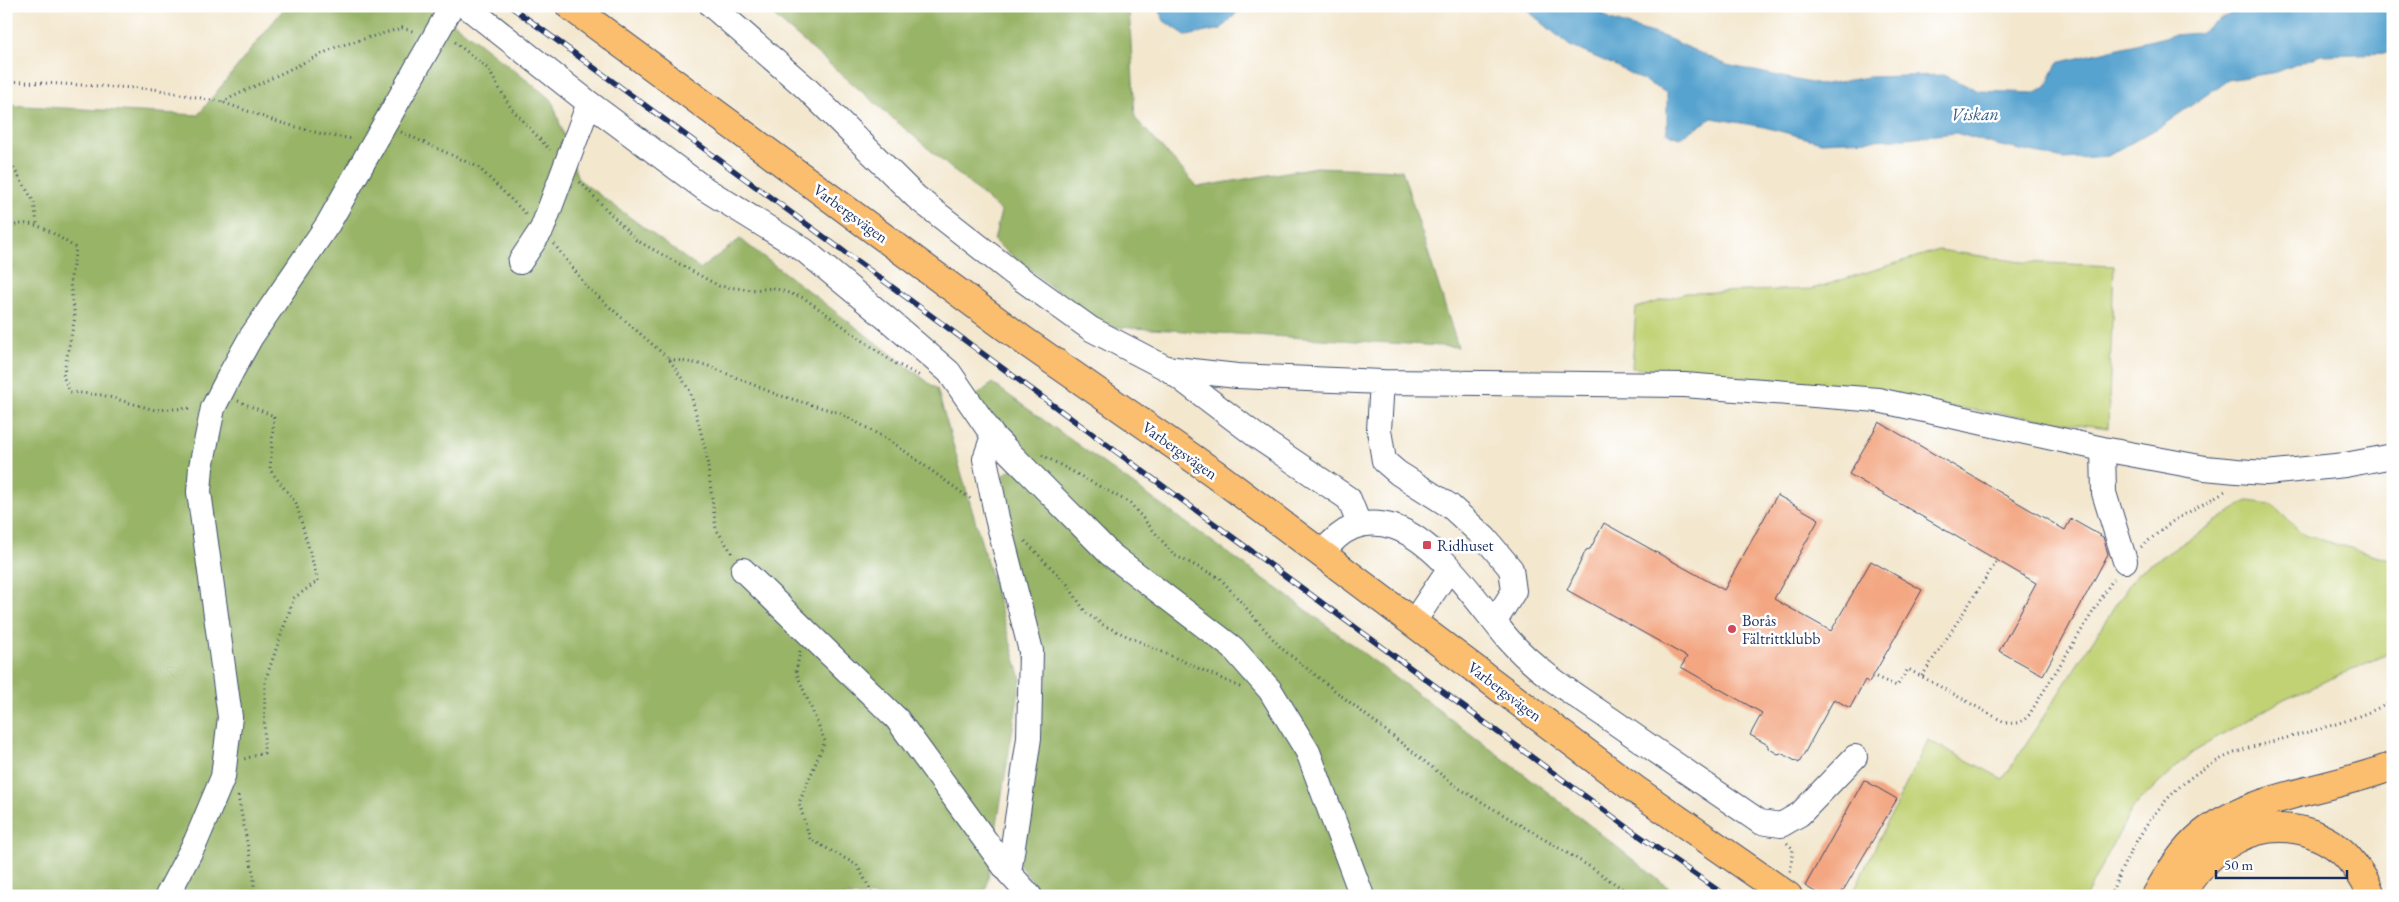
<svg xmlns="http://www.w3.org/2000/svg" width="2399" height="902" font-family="'EB Garamond',serif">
<rect width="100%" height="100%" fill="#fff"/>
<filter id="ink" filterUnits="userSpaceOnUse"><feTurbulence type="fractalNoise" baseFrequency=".02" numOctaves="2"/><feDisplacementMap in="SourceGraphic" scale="10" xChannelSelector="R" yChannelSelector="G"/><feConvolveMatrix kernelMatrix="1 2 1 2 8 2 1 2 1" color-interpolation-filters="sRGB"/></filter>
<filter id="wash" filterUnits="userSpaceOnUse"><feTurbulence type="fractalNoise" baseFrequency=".0096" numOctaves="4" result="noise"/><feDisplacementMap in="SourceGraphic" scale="20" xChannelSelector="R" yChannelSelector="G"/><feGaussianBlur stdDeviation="1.12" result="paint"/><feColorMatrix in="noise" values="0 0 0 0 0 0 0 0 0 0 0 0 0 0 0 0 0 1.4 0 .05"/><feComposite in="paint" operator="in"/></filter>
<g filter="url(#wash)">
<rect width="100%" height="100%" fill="#f3e7ce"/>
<path fill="#c1d275" stroke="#6e806a" d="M1939,250L2022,262L2114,266L2108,428L1958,408L1828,384L1632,368L1636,308L1686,293L1812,289Z
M2247,501L2271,504L2304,535L2393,560V652L2284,699L2192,753L2133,807L2086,896H1851L1928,740L2003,779L2136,574Z"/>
<path fill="#98b466" stroke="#5a7262" d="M286,6H432L552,100L578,179L700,269L740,239L937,389L1021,679L985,896H6V105L198,115Z
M762,6H1129L1135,118L1198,187L1316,167L1402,170L1458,347L1100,326L994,241L1001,211Z
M992,383L1285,594L1554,797L1679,896H1044L1018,864L1039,737L997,480L1026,457L974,398Z"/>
<path fill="#56a3cf" stroke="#386996" d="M1158,6H1234L1236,14L1221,29L1187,36L1164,21Z
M1522,6H1592L1611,20L1665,37L1727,65L1820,85L1868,77L1943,75L1979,91L2035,93L2046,87L2057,63L2173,35L2199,33L2243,6H2393V53L2320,55L2277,72L2228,80L2163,125L2108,156L2064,159L1996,145L1956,133L1895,139L1821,142L1764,127L1712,118L1680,138L1667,133V93L1616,66L1570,46Z"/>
<g id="blocks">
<path fill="#f3a681" d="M1879,422L2065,530L2071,519L2103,537L2108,554L2043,675L1999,651L2036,583L1849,474Z
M1777,495L1819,519L1774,599L1831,631L1871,561L1922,590L1869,683L1865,680L1850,708L1834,699L1799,763L1781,753L1778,754L1768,748V745L1750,735L1762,713L1681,667L1687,657L1567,590L1586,550L1590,549L1604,523L1724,590Z
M1864,780L1897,799L1840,896H1822L1805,886Z"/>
</g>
</g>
<g filter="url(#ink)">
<use href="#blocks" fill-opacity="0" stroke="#3b4b6f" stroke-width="1"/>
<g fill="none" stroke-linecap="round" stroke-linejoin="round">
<defs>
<path id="minor" d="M466,6L589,103L705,189L804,250L892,323L949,372L993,436L1110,554L1233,648L1270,690L1308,752L1362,896
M712,6L806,88L916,197L1013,273L1091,329L1166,368L1237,376L1382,382
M520,262L542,229L589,103
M1168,369L1259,438L1349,499L1359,524
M993,436L985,459L997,518L1031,651L1029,738L1009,873L1030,896
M2103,449L2104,493L2125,561
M1322,553C1341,529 1362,517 1394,527C1439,542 1479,605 1509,640C1537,672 1575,695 1610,719C1660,754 1710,788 1760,822L1781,825L1800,814L1855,757
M743,570L897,719L1009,873
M1495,621L1514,591L1511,569L1485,538L1450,506L1398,473L1384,461L1379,430L1382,382L1684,385L1878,400L2103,449L2205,468L2237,471L2266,473L2345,465L2393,456
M1413,623L1449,569
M167,896L196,841L223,777L230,717L199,492L201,467L213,408L232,371L251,337L328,224L452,6"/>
<path id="major" d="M570,6L1023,340L1214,473L1633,788L1788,896
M2156,896C2169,872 2186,845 2208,830C2260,794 2334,789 2393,766
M2180,896C2207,848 2257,814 2313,834C2327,840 2340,847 2350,860C2358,870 2368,883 2371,896"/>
</defs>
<use href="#minor" stroke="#3b4b6f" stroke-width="26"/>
<use href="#major" stroke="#3b4b6f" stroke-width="30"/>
<path stroke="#3b4b6f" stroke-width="3" stroke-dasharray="1 4" stroke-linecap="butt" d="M455,42L488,69L511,108L550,150
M6,81L154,89L222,102L278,122L326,135L354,139
M222,102L336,47L402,28L416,32
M401,132L478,167L526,214
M6,150L8,159L34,202L37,224
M580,182L636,240L719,286L752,290L774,288L804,298L893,362L922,377
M6,229C33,214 54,235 76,248L70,283L75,317L63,376L70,392L102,395L155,410L192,408
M554,244L588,288L669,359L690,391L706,452L716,529L732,553
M669,359L706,365L778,395L840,413L892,442L972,500
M238,401L274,416L270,470L296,503L318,581L294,598L265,681L264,753L244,759
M1042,455L1130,503L1174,555L1220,578L1281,648L1457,787L1592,868L1633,896
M1025,541L1067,584L1086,613L1105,626L1242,688
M2141,547L2170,523L2227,490
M800,651L796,672L825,741L799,803L810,839L857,865L874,896
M1922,676L1997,561
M1876,677L1897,686L1908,669L2006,723C2016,724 2022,723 2029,715L2114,578
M238,796L254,878V896
M1787,843L1793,849L1790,872
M2110,896C2138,827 2176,769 2252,747C2300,734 2348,724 2393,701"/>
<use href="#minor" stroke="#fff" stroke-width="24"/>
<use href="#major" stroke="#fbbd6e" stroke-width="28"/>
<defs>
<path id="rail" d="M510,6L1631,830L1726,896"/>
</defs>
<use href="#rail" stroke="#1b2f5e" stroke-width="5.5"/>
<use href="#rail" stroke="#fff" stroke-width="4" stroke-dasharray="11" stroke-linecap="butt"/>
</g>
</g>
<g fill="#d1495b" stroke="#fff" stroke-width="2">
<rect x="1422" y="540" width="10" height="10" rx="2.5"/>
<circle cx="1732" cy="629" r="5"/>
</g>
<g text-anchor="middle" stroke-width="5" stroke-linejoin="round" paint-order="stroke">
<g font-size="16" fill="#1b2f5e" stroke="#fff">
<text transform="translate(851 213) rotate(36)" y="6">Varbergsvägen</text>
<text transform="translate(1180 450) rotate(35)" y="6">Varbergsvägen</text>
<text transform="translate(1505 691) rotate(37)" y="6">Varbergsvägen</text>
</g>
<g font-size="16" fill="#1b2f5e" stroke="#fff" text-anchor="start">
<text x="1437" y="551">Ridhuset</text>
<text x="1742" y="626">Borås<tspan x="1742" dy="18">Fältrittklubb</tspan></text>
</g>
<g font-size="18" font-style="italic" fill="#335d8b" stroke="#fff">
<text transform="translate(1975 114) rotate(-1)" y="6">Viskan</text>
</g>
</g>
<rect width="2399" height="902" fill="none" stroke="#fff" stroke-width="25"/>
<path d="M2216 870v8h131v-8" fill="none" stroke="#1b2f5e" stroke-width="2.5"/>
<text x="2224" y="870" font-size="15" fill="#1b2f5e" stroke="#ffffff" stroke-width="4" paint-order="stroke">50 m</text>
</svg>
